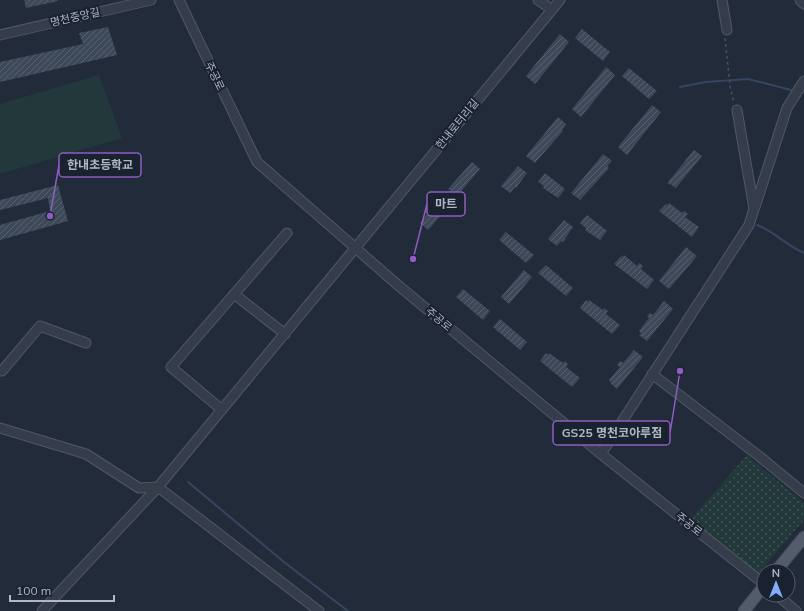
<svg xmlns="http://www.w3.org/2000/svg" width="804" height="611" font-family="Mulish,'Noto Sans KR',sans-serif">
<defs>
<pattern id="park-dots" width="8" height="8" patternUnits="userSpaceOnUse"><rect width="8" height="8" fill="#23383b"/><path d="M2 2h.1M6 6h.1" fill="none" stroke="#405356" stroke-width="1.8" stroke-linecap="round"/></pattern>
<pattern id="building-hatch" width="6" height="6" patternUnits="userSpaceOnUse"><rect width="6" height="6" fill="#3d4959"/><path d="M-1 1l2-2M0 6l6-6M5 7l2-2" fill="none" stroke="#56616f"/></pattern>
</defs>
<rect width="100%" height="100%" fill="#212b3a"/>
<path fill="#23383b" d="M99,75L122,138L0,174V104Z"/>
<path fill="url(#park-dots)" d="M747,455L804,503V520L758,574L691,519Z"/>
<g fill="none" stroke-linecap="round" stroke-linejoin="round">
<path stroke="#354661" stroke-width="2" d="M680,87L706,82L748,79L795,91
M757,225C774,231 787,246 804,253
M188,482L284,562L348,611"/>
</g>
<path fill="url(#building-hatch)" d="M24,0H58V1L26,8Z
M108,27L117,55L0,82V62L83,44L79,33Z
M582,29L610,52L603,61L575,38Z
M560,34L569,42L535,84L526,76Z
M606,67L615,75L581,117L572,109Z
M629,68L657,91L649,99L622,76Z
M652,105L661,112L627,155L618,147Z
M558,117L566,124L562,130L563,131L535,163L526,156Z
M694,150L702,156L676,188L670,184L669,185L668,182Z
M603,154L612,161L607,166L609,168L580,200L571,193Z
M472,162L480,169L457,196L448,189Z
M518,166L527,173L516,188L515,187L510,193L501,186Z
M545,173L565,189L558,198L543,188L544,186L538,182Z
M58,185L68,221L0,240V225L50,211L48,198L0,210V200Z
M443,196L452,203L428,230L420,223Z
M669,203L682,213L684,211L688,214L685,217L699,227L692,237L659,211L666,204L667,205Z
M587,215L607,231L600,240L585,230L586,228L580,223Z
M564,220L573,227L563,242L561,241L557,246L548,239Z
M506,232L534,255L526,263L499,240Z
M686,247L697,256L669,289L659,281Z
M624,255L637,266L639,263L643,266L641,269L654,280L647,289L614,264L621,256L622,257Z
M546,265L573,288L566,296L538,273Z
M524,270L532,277L509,304L501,297Z
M463,289L490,311L483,320L456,297Z
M586,300L588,302L589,300L603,310L604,308L608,311L606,314L620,325L612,334L580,308Z
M664,301L673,309L647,341L639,335L641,333L639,331L649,318L647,316L650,313L653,315Z
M500,319L527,342L520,350L493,327Z
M634,350L643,357L617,389L610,383L611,382L609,380L620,367L617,365L620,361L623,363Z
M546,353L548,355L549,353L563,363L565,361L568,364L566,367L580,378L572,387L540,361Z"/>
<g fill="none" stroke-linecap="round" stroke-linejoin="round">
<defs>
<path id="minor" d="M179,0L257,162L399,286L601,454L764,584
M538,0L551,9
M722,0L727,30
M800,0L804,4
M0,35L151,0
M755,207L787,108L804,81
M234,294L285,334
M0,371H2L40,326L86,343
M652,374L759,456L804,493
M222,410L171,367L287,233
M0,428L86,454L139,488L158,487L319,611
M601,454L749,225L754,209L737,110
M777,595L796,611
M42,611L158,487L560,0"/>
<path id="major" d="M776,571L804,537
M744,611L764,586"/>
</defs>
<use href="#minor" stroke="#505865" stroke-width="11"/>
<use href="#major" stroke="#3e4653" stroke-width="13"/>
<path stroke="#415558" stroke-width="1.5" stroke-dasharray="3 3" stroke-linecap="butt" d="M725,38L730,86L734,103"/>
<use href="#minor" stroke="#353d4a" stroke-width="9"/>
<use href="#major" stroke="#535c6a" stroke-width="11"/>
</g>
<g text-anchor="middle" stroke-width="4" stroke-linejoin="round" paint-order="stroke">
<g font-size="11" fill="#b0b8c6" stroke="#1a222f">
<text transform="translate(75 17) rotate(-13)" y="4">명천중앙길</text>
<text transform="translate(215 76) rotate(64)" y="4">주공로</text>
<text transform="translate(457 124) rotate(-51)" y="4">한내로터리길</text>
<text transform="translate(439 319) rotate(40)" y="4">주공로</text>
<text transform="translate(689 524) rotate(39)" y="4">주공로</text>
</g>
</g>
<path fill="none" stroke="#8e5dc1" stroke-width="1.5" d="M50 216L59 165M413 259L427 204M680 371L670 433"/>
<g fill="#8e5dc1" stroke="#1a222f" stroke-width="1.5">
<circle cx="50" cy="216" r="4"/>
<circle cx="413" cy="259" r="4"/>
<circle cx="680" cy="371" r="4"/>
</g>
<g fill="#1a222f" stroke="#8e5dc1" stroke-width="1.5">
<rect x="59" y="153" width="82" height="24" rx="4"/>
<rect x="427" y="192" width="38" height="24" rx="4"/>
<rect x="553" y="421" width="117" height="24" rx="4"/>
</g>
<g font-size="12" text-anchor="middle" font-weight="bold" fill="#b0b8c6">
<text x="100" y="169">한내초등학교</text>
<text x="446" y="208">마트</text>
<text x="612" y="437">GS25 명천코아루점</text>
</g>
<g transform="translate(776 583)"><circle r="19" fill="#1a222f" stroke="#565e6b"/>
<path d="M0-3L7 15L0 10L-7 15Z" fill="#82aef9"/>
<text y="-6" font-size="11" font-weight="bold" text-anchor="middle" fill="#b0b8c6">N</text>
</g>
<path d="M10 595v6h104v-6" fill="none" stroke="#b0b8c6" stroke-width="2"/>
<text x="16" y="595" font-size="12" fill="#b0b8c6" stroke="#1a222f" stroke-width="3" paint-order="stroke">100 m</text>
</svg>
